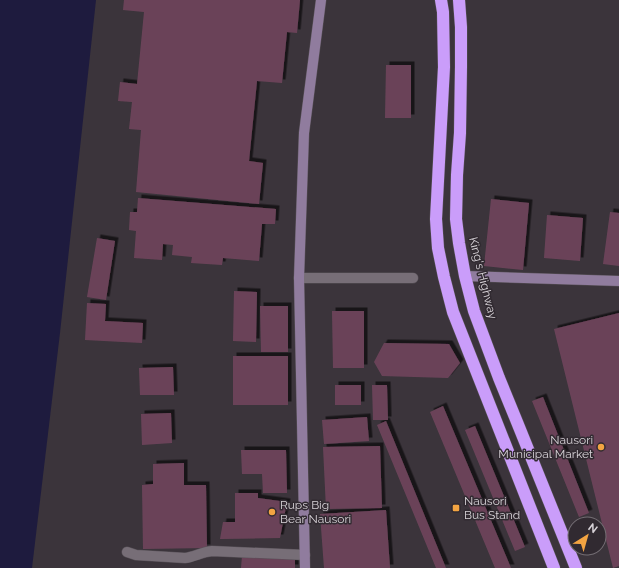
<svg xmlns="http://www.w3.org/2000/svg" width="619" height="568" font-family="Raleway,sans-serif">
<defs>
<filter id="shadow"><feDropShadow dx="3.5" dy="-3.5" stdDeviation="0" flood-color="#0009"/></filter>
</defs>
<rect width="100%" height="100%" fill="#3b343b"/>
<path fill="#1e1b3e" d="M0,0H96L60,333L32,568H0Z"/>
<path fill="#6b4359" filter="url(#shadow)" d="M124,0H300L297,33L287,32L282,83L257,81L249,161L263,163L259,204L136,192L141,130L129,129L132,102L118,101L120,82L137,84L144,12L123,10Z
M386,65H411V118H385Z
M138,198L276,209L275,224H262L259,261L223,258L222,265L191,263L192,257L172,255L173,245L163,244L162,260L134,258L136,231L129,230L130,212H137Z
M491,199L529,203L523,270L484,266Z
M610,212L619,213V266L603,264Z
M547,215L583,218L580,261L544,258Z
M97,238L115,241L106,300L87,297Z
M234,291L257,292L256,342L233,341Z
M87,303L106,304L105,321L143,323L142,343L85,340Z
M260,306H288V352H261Z
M332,311H364V368H333Z
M619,313V566L613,568L554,329Z
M384,343L449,344L460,363L448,378L382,376L374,362Z
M233,356H288V405H233Z
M173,367L174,395H140L139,368Z
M335,385H361V405H335Z
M372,385H387L388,420H373Z
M543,397L589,513L579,517L532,401Z
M443,406L511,568H495L430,412Z
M171,413L172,443L142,445L141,414Z
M367,417L369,441L324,444L322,420Z
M386,421L446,568H436L377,425Z
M475,426L525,547L515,551L465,430Z
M380,446L382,508L326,509L323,447Z
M241,450H286L287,493H263L262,474H242Z
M184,463V485H206L207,548L143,549L142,485L153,484V464Z
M235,493H258V498L287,502L280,538L220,539L223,522H235Z
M386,510L390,568H324L320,514Z
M242,556L295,558V568H241Z"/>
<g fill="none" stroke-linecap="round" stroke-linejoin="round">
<defs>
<path id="street" d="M299,278H413
M127,552L136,555L185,558C194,557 202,552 212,551L305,555"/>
<path id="secondary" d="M465,276L619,281
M305,568L299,278L304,133L321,0"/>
<path id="highway" d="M441,0L443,12L444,67L436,219L438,248L444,277L453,312L554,568
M459,0L461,27V66L460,133L457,175L456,219L459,243L465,276L474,311L499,378L517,422L576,568"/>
</defs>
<use href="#street" stroke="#595259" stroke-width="11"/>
<use href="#secondary" stroke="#595259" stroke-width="11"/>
<use href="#highway" stroke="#595259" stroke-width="13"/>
<use href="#street" stroke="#776e77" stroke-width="10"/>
<use href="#secondary" stroke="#907c9e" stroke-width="10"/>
<use href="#highway" stroke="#ca9dfa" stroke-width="12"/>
</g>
<g fill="#f3a442" stroke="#312a31" stroke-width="1.5">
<circle cx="601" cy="447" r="4"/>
<rect x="452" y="504" width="8" height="8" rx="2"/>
<circle cx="272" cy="512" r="4"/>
</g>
<g text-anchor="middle" stroke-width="3" stroke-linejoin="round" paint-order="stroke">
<g font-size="12" fill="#d8d3d8" stroke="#312a31">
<text transform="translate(483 278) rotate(76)" y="4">King's Highway</text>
</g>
<g font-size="12" fill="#d8d3d8" stroke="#312a31" text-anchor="start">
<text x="593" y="444" text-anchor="end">Nausori<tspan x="593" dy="14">Municipal Market</tspan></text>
<text x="464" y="505">Nausori<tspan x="464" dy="14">Bus Stand</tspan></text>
<text x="280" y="509">Rups Big<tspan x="280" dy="14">Bear Nausori</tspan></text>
</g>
</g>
<g transform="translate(587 536) rotate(37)"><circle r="19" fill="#312a31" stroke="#746e74"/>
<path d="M0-3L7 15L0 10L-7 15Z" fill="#f3a442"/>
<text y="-6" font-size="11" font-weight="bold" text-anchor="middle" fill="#d8d3d8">N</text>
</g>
</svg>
